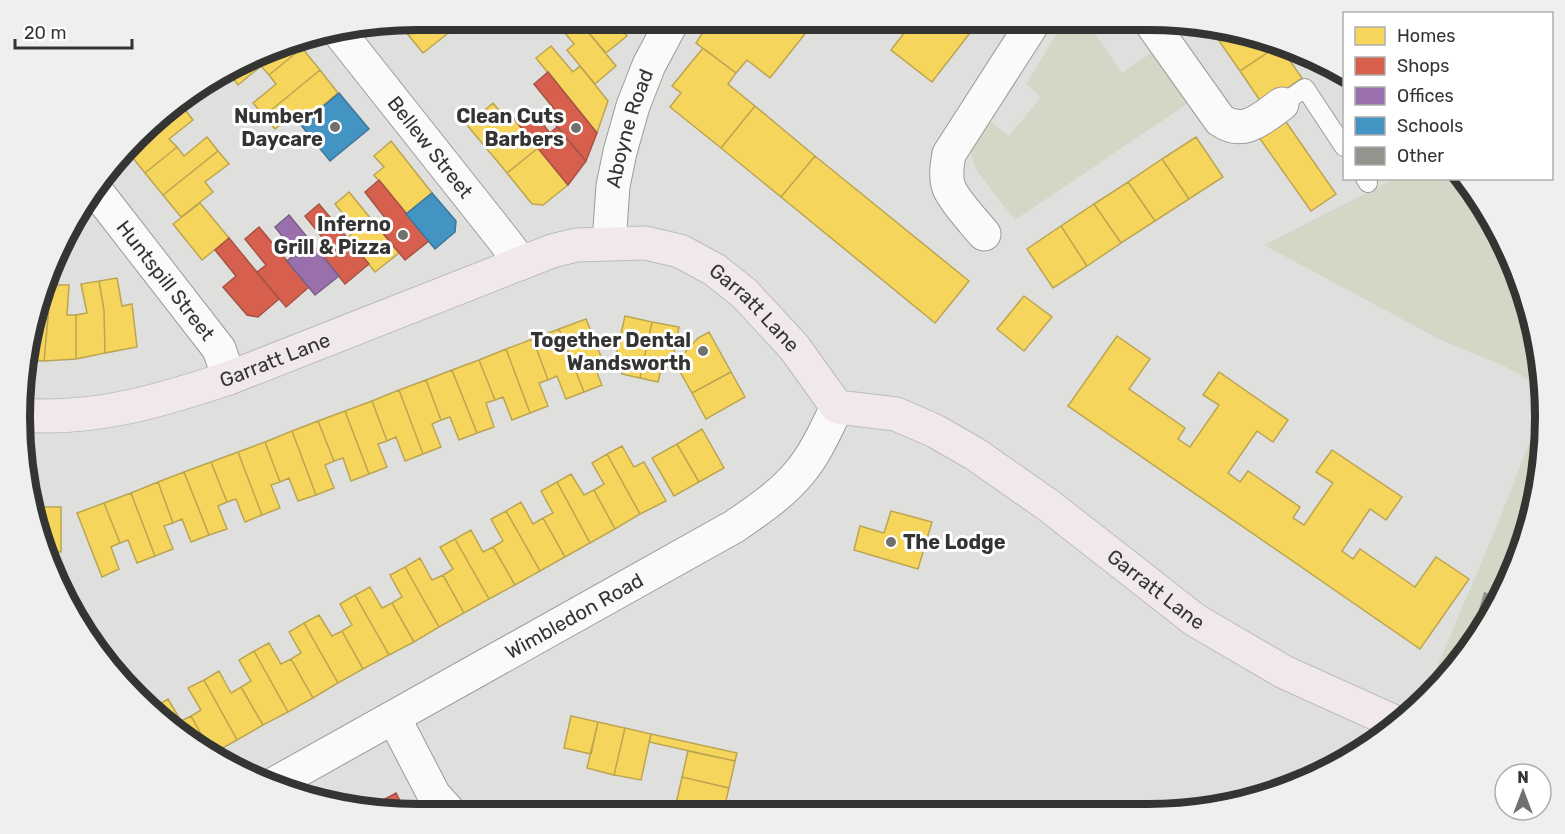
<svg xmlns="http://www.w3.org/2000/svg" width="1565" height="834" font-family="Rubik,sans-serif">
<rect width="100%" height="100%" fill="#dfdfde"/>
<path fill="#d2d8c5" d="M1065,20H1095L1089,25L1122,73L1157,49L1193,100L1015,220L977,171C965,146 973,140 986,118L1009,136L1041,97L1026,84Z
M1394,179H1465L1504,241L1532,314L1544,389L1506,367L1439,339L1264,245Z
M1544,406L1542,469L1525,544L1492,615L1447,679L1432,692L1427,691L1498,523Z"/>
<path fill="#f6d55c" stroke="#bca550" stroke-width="1.5" d="M419,20L405,31L398,23L417,20Z
M419,20H450L456,27L423,53L405,31Z
M554,20H578L616,66L595,84L567,50L574,44Z
M578,20H614L627,36L606,53Z
M711,20H816L770,78L747,60L736,73L696,43Z
M914,20H980L932,82L891,50Z
M1209,26L1229,29L1217,38Z
M1229,29L1251,33L1279,45L1240,71L1217,38Z
M295,40L302,48L269,75L261,66L238,85L229,73L289,41Z
M1279,45L1302,78L1263,105L1240,71Z
M551,46L573,72L580,66L608,101L597,133L536,58Z
M302,48L320,70L264,116L253,103L276,84L269,75Z
M703,48L736,73L728,84L755,106L721,148L670,107L681,93L672,86Z
M320,70L338,93L305,120L298,110L275,129L264,116Z
M177,101L182,106L136,144L175,102Z
M493,103L509,123L514,119L538,148L507,173L467,125Z
M182,106L193,120L169,139L177,147L145,173L128,152L136,144Z
M755,106L815,156L781,197L721,148Z
M1284,119L1336,194L1311,211L1258,136Z
M207,137L218,151L163,195L145,173L177,147L184,156Z
M1196,137L1223,177L1189,199L1162,159Z
M391,141L432,193L406,214L374,175L384,167L374,156Z
M538,148L568,185L543,205L532,204L507,173Z
M218,151L229,164L205,182L213,192L181,217L163,195Z
M815,156L969,281L935,323L781,197Z
M1162,159L1189,199L1155,221L1128,182Z
M1128,182L1155,221L1121,243L1094,204Z
M349,192L399,253L375,272L347,238L356,230L335,204Z
M200,203L229,238L202,260L173,224Z
M1094,204L1121,243L1087,266L1061,226Z
M1061,226L1087,266L1053,288L1027,249Z
M117,278L122,306L132,304L137,347L105,353L104,310L99,281Z
M99,281L104,310L105,353L76,359V315L87,313L81,284Z
M46,285H51L44,361L28,360L33,314Z
M51,285H69L67,315H76V359L44,361Z
M1024,296L1052,317L1024,351L997,329Z
M625,316L652,322L640,378L622,374L625,358L616,356Z
M586,319L602,359L593,363L602,385L584,392L559,329Z
M652,322L679,327L671,368L662,366L658,382L640,378Z
M559,329L584,392L566,399L557,376L548,380L533,339Z
M709,332L731,372L692,393L675,363L698,338Z
M1117,336L1150,359L1129,389L1185,428L1178,439L1190,447L1219,405L1203,395L1219,372L1288,420L1273,442L1257,431L1228,473L1240,482L1248,471L1300,507L1293,518L1304,525L1333,483L1316,472L1332,450L1402,497L1386,520L1370,509L1342,551L1353,559L1360,549L1415,587L1436,557L1469,579L1420,649L1068,406Z
M533,339L548,380L539,383L548,406L530,413L506,349Z
M506,349L530,413L512,420L503,397L495,400L479,360Z
M479,360L495,400L486,403L494,427L477,433L452,370Z
M452,370L477,433L459,440L450,417L441,420L426,380Z
M731,372L745,397L706,419L692,393Z
M426,380L441,420L432,424L441,447L423,454L399,390Z
M399,390L423,454L405,461L396,437L387,441L372,401Z
M372,401L387,441L378,444L387,467L369,474L345,411Z
M345,411L369,474L351,481L343,458L334,461L318,421Z
M318,421L334,461L325,465L334,488L316,495L292,431Z
M702,429L724,468L699,482L677,444Z
M292,431L316,495L298,501L289,478L280,482L265,442Z
M265,442L280,482L271,485L280,508L262,515L238,452Z
M677,444L699,482L674,496L652,458Z
M622,446L634,467L644,462L666,501L640,514L607,454Z
M238,452L262,515L245,522L236,499L227,502L211,462Z
M607,454L640,514L615,529L594,490L604,484L592,463Z
M211,462L227,502L218,506L227,529L209,535L184,472Z
M184,472L209,535L191,542L182,519L173,523L158,482Z
M571,474L584,495L594,490L615,529L590,543L557,482Z
M158,482L173,523L164,526L173,549L155,556L131,493Z
M557,482L590,543L565,557L543,518L553,513L541,491Z
M131,493L155,556L137,563L128,540L120,543L104,503Z
M521,502L533,524L543,518L565,557L540,571L506,511Z
M104,503L120,543L111,547L119,569L102,577L77,513Z
M35,507H61V552H46Z
M506,511L540,571L515,585L493,547L503,541L491,519Z
M891,511L932,522L918,569L854,550L860,526L884,533Z
M471,530L483,552L493,547L515,585L489,599L455,539Z
M455,539L489,599L464,613L443,575L453,569L440,547Z
M420,558L432,580L443,575L464,613L439,627L405,567Z
M405,567L439,627L414,642L392,603L402,597L390,575Z
M370,587L382,608L392,603L414,642L389,655L355,595Z
M355,595L389,655L363,669L342,631L352,625L340,604Z
M319,615L332,636L342,631L363,669L338,683L304,623Z
M304,623L338,683L313,698L291,659L301,653L289,632Z
M269,643L281,664L291,659L313,698L288,712L254,651Z
M254,651L288,712L263,725L241,687L251,681L239,660Z
M219,671L231,693L241,687L263,725L237,740L204,680Z
M204,680L237,740L212,754L191,716L201,710L188,688Z
M168,699L181,721L191,716L212,754L211,755L153,708Z
M571,716L598,722L591,754L564,748Z
M598,722L625,728L614,775L587,768Z
M625,728L651,734L641,780L614,775Z
M651,734L737,753L735,761L649,742Z
M688,751L735,761L729,788L682,777Z
M682,777L729,788L723,813H715L676,804Z
M676,804L715,813H674Z"/>
<path fill="#d6604d" stroke="#a55345" stroke-width="1.5" d="M548,72L597,133L586,161L548,116L555,110L534,84Z
M529,107L550,133L557,127L586,161L568,185L514,119Z
M379,180L429,241L405,260L377,226L386,219L365,192Z
M319,204L369,264L345,284L317,249L326,242L305,216Z
M259,227L309,287L286,307L257,272L266,265L245,239Z
M229,238L279,299L258,317L247,315L223,287L236,276L215,250Z
M396,793L407,814H391L377,811L374,805Z"/>
<path fill="#9970ab" stroke="#7b5e87" stroke-width="1.5" d="M289,215L339,276L315,295L287,261L296,253L275,227Z"/>
<path fill="#4393c3" stroke="#3e7698" stroke-width="1.5" d="M339,93L369,129L330,161L301,125Z
M432,193L456,221L455,232L435,249L406,214Z"/>
<path fill="#92948d" d="M1484,592L1501,597L1492,615L1467,651Z"/>
<g fill="none" stroke-linecap="round" stroke-linejoin="round">
<defs>
<path id="service" d="M1282,104L1305,88L1344,147
M1365,178L1368,183"/>
<g id="minor">
<path d="M1149,20L1220,120C1244,137 1262,118 1282,104"/>
<path id="s1" d="M339,32L503,239L521,263"/>
<path id="s2" d="M94,188L219,349L229,378"/>
<path d="M984,234C974,222 955,202 949,188C945,177 947,165 949,154L1035,20"/>
<path id="s3" d="M609,243L613,186L620,152L633,106L649,65L673,20"/>
<path d="M394,718L434,795L450,813"/>
</g>
<g id="tertiary">
<path id="s4" d="M274,784L735,526C758,510 782,494 800,472C816,453 826,429 837,407"/>
</g>
<g id="primary">
<path id="s5" d="M23,415C94,421 163,400 229,378L552,251L576,245L645,243L680,251L715,270L744,293L794,347L837,407L896,414L935,431L975,454L1048,505L1195,620L1284,672L1397,723"/>
</g>
</defs>
<use href="#service" stroke="#9b9b9a" stroke-width="20"/>
<use href="#minor" stroke="#9b9b9a" stroke-width="35"/>
<use href="#tertiary" stroke="#9b9b9a" stroke-width="35"/>
<use href="#primary" stroke="#bcbcbb" stroke-width="35"/>
<use href="#service" stroke="#fafafa" stroke-width="18"/>
<use href="#minor" stroke="#fafafa" stroke-width="33"/>
<use href="#tertiary" stroke="#fafafa" stroke-width="33"/>
<use href="#primary" stroke="#f0e8ec" stroke-width="33"/>
</g>
<g fill="#70706f" stroke="#fff" stroke-width="2">
<circle cx="335" cy="127" r="6"/>
<circle cx="576" cy="128" r="6"/>
<circle cx="403" cy="235" r="6"/>
<circle cx="703" cy="351" r="6"/>
<circle cx="891" cy="542" r="6"/>
</g>
<g text-anchor="middle" stroke-width="6" stroke-linejoin="round" paint-order="stroke">
<g font-size="20" font-weight="bold" fill="#343433" stroke="#fff" text-anchor="end">
<text x="323" y="123">Number1<tspan x="323" dy="23">Daycare</tspan></text>
<text x="564" y="123">Clean Cuts<tspan x="564" dy="23">Barbers</tspan></text>
<text x="391" y="231">Inferno<tspan x="391" dy="23">Grill &amp; Pizza</tspan></text>
<text x="691" y="347">Together Dental<tspan x="691" dy="23">Wandsworth</tspan></text>
<text x="903" y="549" text-anchor="start">The Lodge</text>
</g>
<g font-size="20" fill="#343433" stroke="#fff">
<text dy="7" stroke="none"><textPath href="#s3" startOffset="117">Aboyne Road</textPath></text>
<text dy="7" stroke="none"><textPath href="#s1" startOffset="147">Bellew Street</textPath></text>
<text dy="7" stroke="none"><textPath href="#s2" startOffset="117">Huntspill Street</textPath></text>
<text dy="7" stroke="none"><textPath href="#s5" startOffset="782">Garratt Lane</textPath></text>
<text dy="7" stroke="none"><textPath href="#s5" startOffset="260">Garratt Lane</textPath></text>
<text dy="7" stroke="none"><textPath href="#s5" startOffset="1286">Garratt Lane</textPath></text>
<text dy="7" stroke="none"><textPath href="#s4" startOffset="344">Wimbledon Road</textPath></text>
</g>
</g>
<path d="M0 0H1565V834H0ZM417 30H1148A387 387 0 0 1 1535 417V417A387 387 0 0 1 1148 804H417A387 387 0 0 1 30 417V417A387 387 0 0 1 417 30Z" fill="#efefef" fill-rule="evenodd"/>
<path fill="none" stroke="#343433" stroke-width="8" d="M417 30H1148A387 387 0 0 1 1535 417V417A387 387 0 0 1 1148 804H417A387 387 0 0 1 30 417V417A387 387 0 0 1 417 30Z"/>
<rect x="1343" y="12" width="210" height="168" fill="#ffffff" stroke="#aeaead" stroke-width="1.5"/>
<rect x="1355" y="27" width="30" height="18" fill="#f6d55c" stroke="#aeaead" stroke-width="1.5"/>
<text x="1397" y="42" font-size="18" fill="#343433">Homes</text>
<rect x="1355" y="57" width="30" height="18" fill="#d6604d" stroke="#aeaead" stroke-width="1.5"/>
<text x="1397" y="72" font-size="18" fill="#343433">Shops</text>
<rect x="1355" y="87" width="30" height="18" fill="#9970ab" stroke="#aeaead" stroke-width="1.5"/>
<text x="1397" y="102" font-size="18" fill="#343433">Offices</text>
<rect x="1355" y="117" width="30" height="18" fill="#4393c3" stroke="#aeaead" stroke-width="1.5"/>
<text x="1397" y="132" font-size="18" fill="#343433">Schools</text>
<rect x="1355" y="147" width="30" height="18" fill="#92948d" stroke="#aeaead" stroke-width="1.5"/>
<text x="1397" y="162" font-size="18" fill="#343433">Other</text>
<g transform="translate(1523 792)"><circle r="28" fill="#ffffff" stroke="#aeaead" stroke-width="1.5"/>
<path d="M0-4.5L10 22L0 15L-10 22Z" fill="#70706f"/>
<text y="-9" font-size="16" font-weight="bold" text-anchor="middle" fill="#343433">N</text>
</g>
<path d="M15 39v9h117v-9" fill="none" stroke="#343433" stroke-width="3"/>
<text x="24" y="39" font-size="18" fill="#343433" stroke="#ffffff" stroke-width="4.5" paint-order="stroke">20 m</text>
</svg>
